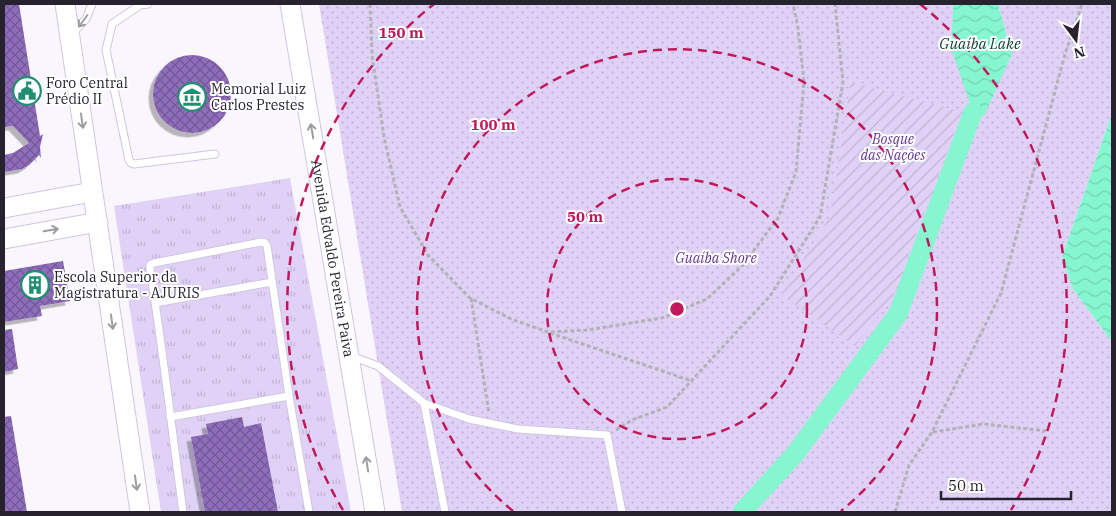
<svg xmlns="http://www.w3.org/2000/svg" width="1116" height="516" font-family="'IBM Plex Serif',serif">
<defs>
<pattern id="grass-tufts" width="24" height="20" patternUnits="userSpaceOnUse" patternTransform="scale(1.25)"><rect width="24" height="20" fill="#e0d2f7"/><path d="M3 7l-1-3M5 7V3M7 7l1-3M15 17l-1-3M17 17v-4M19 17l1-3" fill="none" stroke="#c0b4d4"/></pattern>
<pattern id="park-dots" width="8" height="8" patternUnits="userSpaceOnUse" patternTransform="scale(1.25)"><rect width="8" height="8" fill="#e0d2f7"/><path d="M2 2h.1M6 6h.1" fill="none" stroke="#c0b4d4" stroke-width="1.8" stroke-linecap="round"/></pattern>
<pattern id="garden-furrows" width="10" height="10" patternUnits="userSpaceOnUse" patternTransform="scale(1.25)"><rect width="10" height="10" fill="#e0d2f7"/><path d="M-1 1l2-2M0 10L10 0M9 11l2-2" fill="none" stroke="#c0b4d4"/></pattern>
<pattern id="water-waves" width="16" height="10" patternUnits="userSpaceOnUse" patternTransform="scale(1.25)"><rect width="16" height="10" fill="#85f6cf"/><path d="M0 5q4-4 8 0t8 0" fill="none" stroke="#73d3b2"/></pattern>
<pattern id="building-cross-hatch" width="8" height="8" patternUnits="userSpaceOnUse" patternTransform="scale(1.25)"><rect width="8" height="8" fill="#8e6dba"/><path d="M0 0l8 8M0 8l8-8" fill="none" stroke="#745998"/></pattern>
<filter id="shadow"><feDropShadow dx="-4.5" dy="4.5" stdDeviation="0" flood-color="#0004"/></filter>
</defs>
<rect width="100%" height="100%" fill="#f9f7fd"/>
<path fill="url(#grass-tufts)" d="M290,178L351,512H161L114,206Z"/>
<path fill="url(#park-dots)" d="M319,4H953L951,48L1012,54L998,4H1112V113L1062,257L1073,289L1112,342V512H402Z"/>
<path fill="url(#garden-furrows)" d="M851,82L962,112L892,299L855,346L781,295L830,217Z"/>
<path fill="url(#water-waves)" d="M953,4H998L1012,54L984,116L973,112L951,48Z
M1112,113V342L1073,289L1062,257Z"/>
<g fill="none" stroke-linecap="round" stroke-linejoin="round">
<path stroke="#85f6cf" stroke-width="19" d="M742,512L795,454L898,314L973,112"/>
</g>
<path fill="url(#building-cross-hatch)" filter="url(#shadow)" d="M4,4H19L40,136L43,134L40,147L41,158L39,155L29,165L22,169L4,172V155L13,153L29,143L13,126L4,127Z
M153 94a39 39 0 1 1 78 0a39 39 0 1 1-78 0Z
M63,261L70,301L40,306L42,316L4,322V271Z
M12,329L18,369L4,372V330Z
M11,416L27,512H4V417Z
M242,417L244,427L261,423L278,512H205L191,437L208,434L206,424Z"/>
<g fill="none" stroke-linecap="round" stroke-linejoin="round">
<defs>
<path id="lane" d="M148,4L140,5L112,24L106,50L129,160L131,163L134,164L215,154
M72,34L86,19L92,4
M155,303L272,282
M351,356L378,366L424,403
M170,417L289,396
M183,512C172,431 163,350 150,269V265L154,263L261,242L265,243L267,246L289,396L309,512
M445,512L424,403L469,419L518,429L607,435L622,512"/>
<g id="secondary">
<path d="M65,4L140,512"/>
<path id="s1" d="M290,4L375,512"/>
<path d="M4,208L92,192"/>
<path d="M4,239L98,222"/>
</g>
</defs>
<use href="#lane" stroke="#d1c5e2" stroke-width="9"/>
<use href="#secondary" stroke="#d1c5e2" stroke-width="21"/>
<path stroke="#b4b1b9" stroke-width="3" stroke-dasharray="4 2.5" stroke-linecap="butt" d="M370,4L372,55L384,137L400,207L428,255L470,298L511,319L548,332L587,330L662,318L707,299L742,266L778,218L796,172L804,82L798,28L793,4
M471,298L489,413
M550,333L692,381
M616,430L632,420L667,407L770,296L820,217L843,82L835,4
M933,432L984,424L1046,431
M895,512L909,465L932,432L1001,293L1065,54L1082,4"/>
<use href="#lane" stroke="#fff" stroke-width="7"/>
<use href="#secondary" stroke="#fff" stroke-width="19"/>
</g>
<defs><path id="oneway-shaft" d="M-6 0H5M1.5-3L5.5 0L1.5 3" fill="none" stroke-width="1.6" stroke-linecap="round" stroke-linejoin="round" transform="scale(1.25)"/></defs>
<g stroke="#9e9ca1">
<use href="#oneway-shaft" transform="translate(83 21) rotate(127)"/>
<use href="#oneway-shaft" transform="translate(82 121) rotate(82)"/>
<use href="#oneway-shaft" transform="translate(312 131) rotate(-100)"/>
<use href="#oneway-shaft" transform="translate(51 230) rotate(-10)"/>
<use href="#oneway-shaft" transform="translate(112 322) rotate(82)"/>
<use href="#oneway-shaft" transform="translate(367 464) rotate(-99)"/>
<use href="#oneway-shaft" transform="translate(136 483) rotate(82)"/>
</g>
<g fill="none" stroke="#c2185b" stroke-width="2.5" stroke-dasharray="9 6">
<circle cx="677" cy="309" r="130"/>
<path d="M513 511A260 260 0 1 1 841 511"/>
<path d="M343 510A390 390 0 0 1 434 4M920 4A390 390 0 0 1 1011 510"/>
</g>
<defs>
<symbol id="civic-ring" viewBox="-11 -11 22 22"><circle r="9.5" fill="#fff" stroke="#1f8f70" stroke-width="1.5"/><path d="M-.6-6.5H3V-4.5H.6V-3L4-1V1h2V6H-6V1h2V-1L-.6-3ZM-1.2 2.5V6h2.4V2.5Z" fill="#1f8f70"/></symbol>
<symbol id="museum-ring" viewBox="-11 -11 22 22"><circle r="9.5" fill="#fff" stroke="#1f8f70" stroke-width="1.5"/><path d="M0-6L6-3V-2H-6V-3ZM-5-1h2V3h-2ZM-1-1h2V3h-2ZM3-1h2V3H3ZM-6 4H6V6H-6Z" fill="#1f8f70"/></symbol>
<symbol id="building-ring" viewBox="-11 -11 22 22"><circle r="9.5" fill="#fff" stroke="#1f8f70" stroke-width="1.5"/><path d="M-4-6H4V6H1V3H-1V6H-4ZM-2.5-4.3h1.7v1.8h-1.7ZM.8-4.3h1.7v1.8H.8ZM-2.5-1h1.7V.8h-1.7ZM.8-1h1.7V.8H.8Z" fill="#1f8f70"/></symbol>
</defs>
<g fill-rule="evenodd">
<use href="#civic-ring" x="11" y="75" width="32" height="32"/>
<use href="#museum-ring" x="176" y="81" width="32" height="32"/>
<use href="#building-ring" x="19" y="269" width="32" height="32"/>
</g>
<g text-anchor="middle" stroke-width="4" stroke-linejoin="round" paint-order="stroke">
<g font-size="14" fill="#27232e" stroke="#fff" text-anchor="start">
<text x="46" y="88">Foro Central<tspan x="46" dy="16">Prédio II</tspan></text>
<text x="211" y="94">Memorial Luiz<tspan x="211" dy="16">Carlos Prestes</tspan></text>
<text x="54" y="282">Escola Superior da<tspan x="54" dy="16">Magistratura - AJURIS</tspan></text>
</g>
<g font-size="14" font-style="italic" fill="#653795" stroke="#fff">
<text x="893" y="144">Bosque<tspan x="893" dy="16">das Nações</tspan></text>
<text x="716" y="263">Guaíba Shore</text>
</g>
<g font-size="14" fill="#27232e" stroke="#fff">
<text dy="5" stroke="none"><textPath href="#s1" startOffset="258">Avenida Edvaldo Pereira Paiva</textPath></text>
</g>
<g font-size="15" font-style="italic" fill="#104333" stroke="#fff">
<text x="980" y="49">Guaíba Lake</text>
</g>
</g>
<circle cx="677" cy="309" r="8" fill="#c2185b" stroke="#fff" stroke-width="2.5"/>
<g font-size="15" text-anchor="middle" font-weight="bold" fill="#c2185b" stroke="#fff" stroke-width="4" stroke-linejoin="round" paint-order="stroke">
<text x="401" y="38">150 m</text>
<text x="493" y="130">100 m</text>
<text x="585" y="222">50 m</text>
</g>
<rect width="1116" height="516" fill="none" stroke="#27232e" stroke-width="10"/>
<g transform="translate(1076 40) rotate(165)" stroke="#ffffff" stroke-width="4" paint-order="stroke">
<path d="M0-4L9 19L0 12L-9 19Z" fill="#27232e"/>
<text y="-8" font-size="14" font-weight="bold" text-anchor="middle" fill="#27232e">N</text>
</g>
<path d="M941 491v8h130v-8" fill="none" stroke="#27232e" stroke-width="2.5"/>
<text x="948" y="491" font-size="15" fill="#27232e" stroke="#ffffff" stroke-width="4" paint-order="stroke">50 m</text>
</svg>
